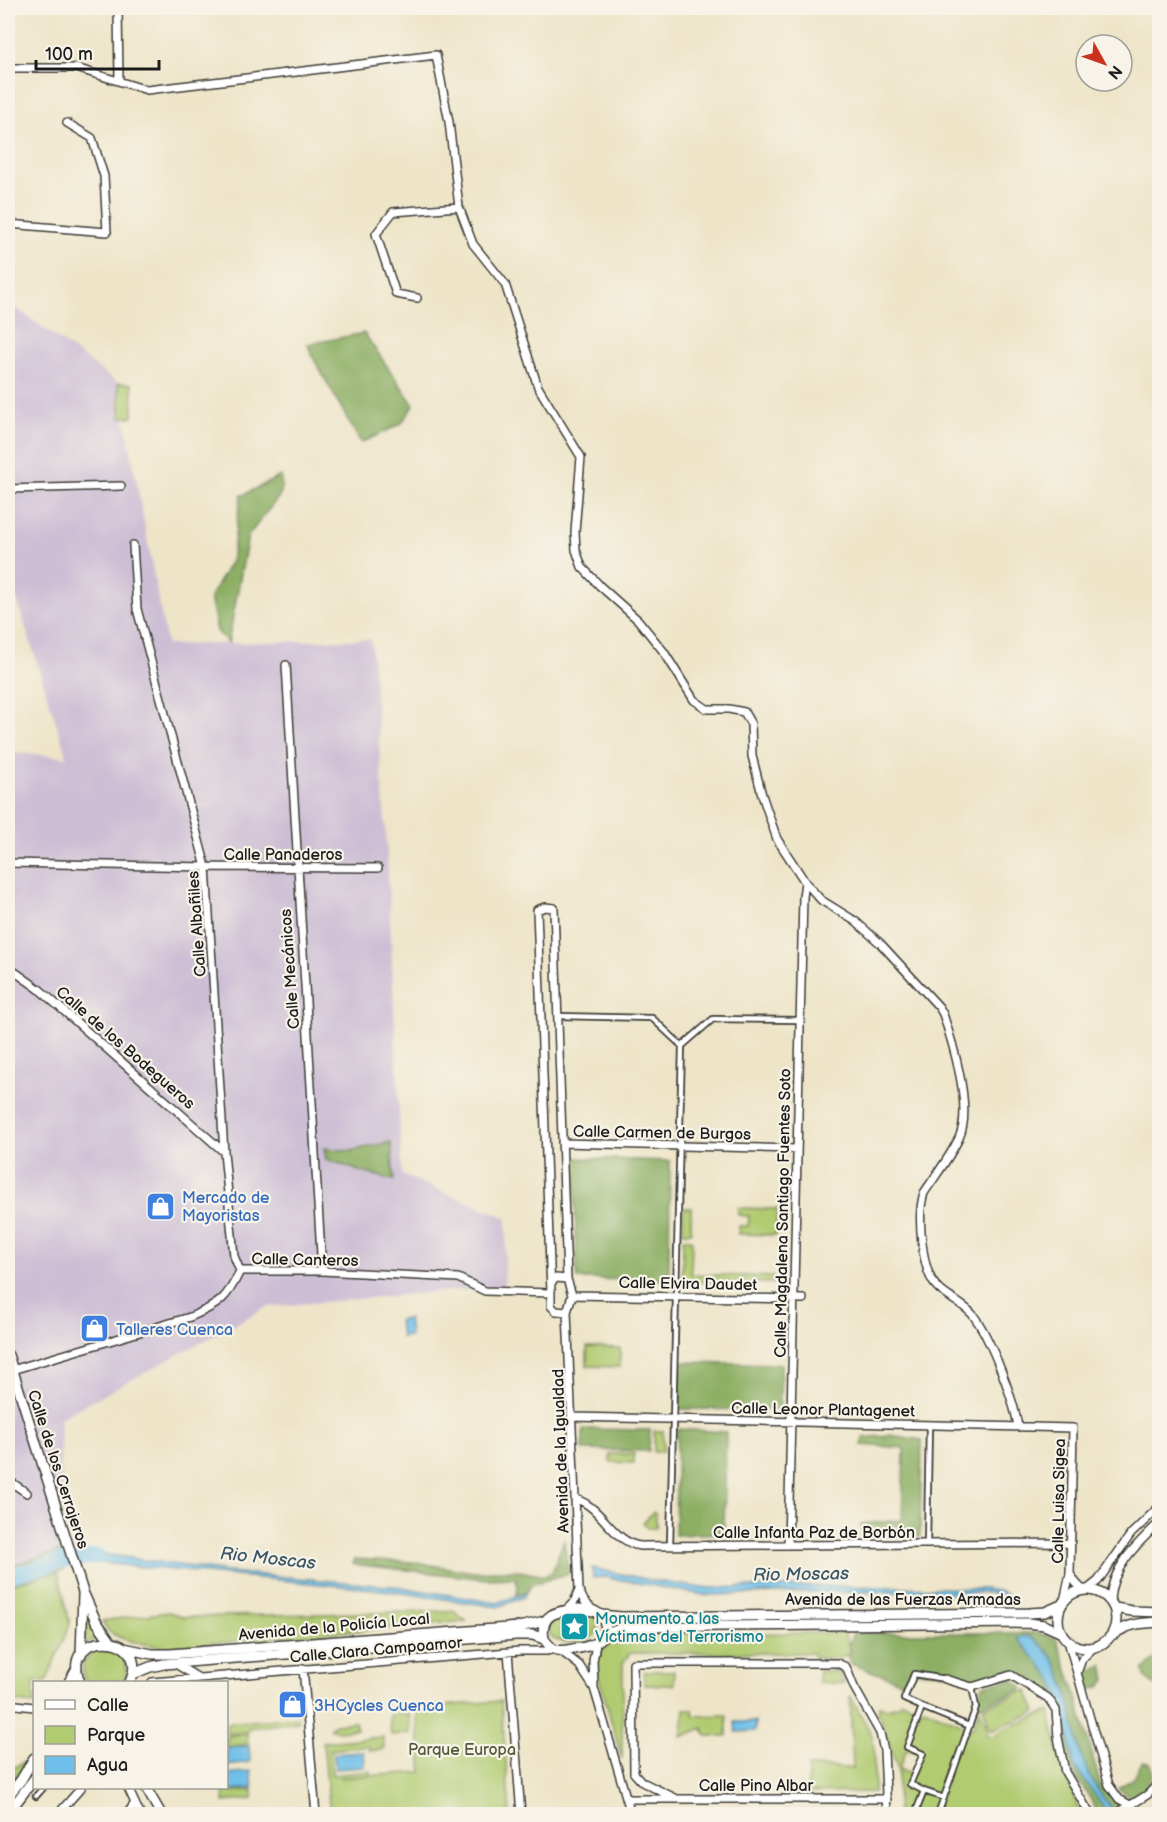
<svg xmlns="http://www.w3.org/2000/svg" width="1167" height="1822" font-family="'Balsamiq Sans',sans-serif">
<rect width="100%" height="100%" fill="#f7f3e8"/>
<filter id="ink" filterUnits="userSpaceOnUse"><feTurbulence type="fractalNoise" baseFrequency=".0167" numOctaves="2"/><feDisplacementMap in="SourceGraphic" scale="12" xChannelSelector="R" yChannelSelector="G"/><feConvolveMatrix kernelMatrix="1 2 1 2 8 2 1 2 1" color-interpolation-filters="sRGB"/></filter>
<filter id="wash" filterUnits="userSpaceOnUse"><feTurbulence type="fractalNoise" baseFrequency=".008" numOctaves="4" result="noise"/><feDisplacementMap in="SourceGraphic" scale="24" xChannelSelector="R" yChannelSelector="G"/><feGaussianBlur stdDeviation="1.35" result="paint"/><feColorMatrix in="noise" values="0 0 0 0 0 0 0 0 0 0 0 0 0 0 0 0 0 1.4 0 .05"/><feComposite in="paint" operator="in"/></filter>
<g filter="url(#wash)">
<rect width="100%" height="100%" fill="#eee5c9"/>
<path fill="#ccbed4" d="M8,302L118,383L167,645L371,639L386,834L402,1175L507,1218L504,1286L267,1307L60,1418L61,1551L8,1567V752L67,757L8,572Z"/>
<path fill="#b1cb71" stroke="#667446" stroke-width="1.5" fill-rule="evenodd" d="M118,383L132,384L133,417H121Z
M683,1208H691V1232H683Z
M738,1208L777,1209L776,1235L738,1234L739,1226H748L749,1216L738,1215Z
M683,1239H692L691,1274L774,1277V1283L682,1282Z
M587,1347L620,1348V1367L587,1366Z
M654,1431H663V1452H654Z
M610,1454H634V1463L610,1462Z
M653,1512L656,1514V1528H648L643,1523Z
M58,1570L70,1624L46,1682H34V1704L8,1701V1584Z
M86,1608L103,1637L90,1642L84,1647L87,1627Z
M454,1611L466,1621L172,1647C153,1646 108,1642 102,1621L169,1612L184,1617Z
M574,1613L594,1615L599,1623L595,1635C584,1643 563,1644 552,1638L548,1629L553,1618Z
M844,1633L851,1653L839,1658H814L813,1653H630L623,1663L622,1759L597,1671L598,1653L605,1643L614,1638L647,1634Z
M107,1648C124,1653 130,1665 124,1681L86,1682C77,1665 88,1649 107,1648Z
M644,1671H674V1685H644Z
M819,1671H839L844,1684L818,1682Z
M1027,1690L1036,1712L991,1730L983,1707Z
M850,1695L872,1735L874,1750V1792L808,1793V1767L853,1768Z
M501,1701L510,1814H330L323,1742L383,1737L384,1749L370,1751L369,1746L330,1750L332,1775L371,1771V1775L339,1778L422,1772L416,1708Z
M901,1701L917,1707L915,1713L917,1715L922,1707L972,1729L979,1709L988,1728L986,1734L991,1737L1006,1728L1050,1711C1057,1750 1064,1778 1082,1814H897L898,1770L878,1711L879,1705L887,1708L899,1705ZM906,1750L922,1753L912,1775L899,1769Z
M685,1709H693L694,1716L727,1715V1736H706L703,1728L681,1737Z
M409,1713L411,1733L391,1735L389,1715Z
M298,1717V1722L249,1728L248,1732L227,1734V1723Z
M355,1722L357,1729L337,1731L330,1728L335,1724Z
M247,1734L248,1744L227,1747V1736Z
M25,1761L23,1767L8,1785V1771Z
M253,1790V1799L224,1802L223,1792Z"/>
<path fill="#8caf63" stroke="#546640" stroke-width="1.5" d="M364,333L414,405L401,424L361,443L311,354L308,344Z
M281,476V494L248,536L228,643L217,631L210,597L231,561L241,496Z
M391,1142L394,1180L362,1172L326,1159L324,1148L351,1151Z
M574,1158L670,1161L669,1280L577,1279Z
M680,1362L781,1364L780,1410L679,1409Z
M583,1429L650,1430L649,1451L583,1450Z
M677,1429L726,1432L724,1533L675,1535Z
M889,1435L922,1440L920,1537L862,1535L861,1524L902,1520L904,1448L862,1445L863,1438Z
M564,1540L569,1573L531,1585L528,1591L516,1595L518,1587L515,1578L486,1579L353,1564L355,1559L412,1562L474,1572L514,1570L545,1576L552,1572Z
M61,1551L64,1570L8,1585V1566Z
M853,1633H1038L1056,1638L1074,1687L1101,1788L1116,1797L1120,1804L1111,1814H1097L1090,1798L1074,1775L1064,1744L1061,1706L1056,1699L1010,1669L973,1682L950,1673L910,1671L905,1683L851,1664L847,1655L851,1653L849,1643Z
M1159,1656V1688L1146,1678L1143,1670Z
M1103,1665L1106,1680L1100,1687L1088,1690L1083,1674Z
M1012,1679L1022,1686L1021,1690L978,1706L977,1700L983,1685Z
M1142,1762L1149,1763L1153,1772L1145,1791L1130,1798L1118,1788L1134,1778Z
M1141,1806L1159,1809V1814H1124L1129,1810Z"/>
<path fill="#6ebfe9" stroke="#456e82" stroke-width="1.5" d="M408,1319L410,1336L401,1337L399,1320Z
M96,1553L227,1572L401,1587L497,1603L527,1592L524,1597L498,1607L382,1590L80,1561L77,1554Z
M63,1558L65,1562L8,1578V1572Z
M592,1568L655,1581L702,1588L839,1586L985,1589L1003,1592L1015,1602L1003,1603L993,1593L815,1592L704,1595L606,1577L593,1578Z
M1028,1636C1070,1658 1069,1711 1080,1751C1086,1773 1100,1796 1115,1812L1113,1814H1109L1074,1766L1063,1704L1052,1678L1017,1638Z
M735,1722H755V1731L736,1732Z
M249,1746L250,1762L227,1765V1748Z
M364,1752L365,1767L335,1769L334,1754Z
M251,1771L253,1788L221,1791V1788H226L227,1774Z"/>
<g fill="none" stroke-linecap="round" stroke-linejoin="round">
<path stroke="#6ebfe9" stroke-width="15" d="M8,1576L59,1562L98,1556"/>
</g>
</g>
<g filter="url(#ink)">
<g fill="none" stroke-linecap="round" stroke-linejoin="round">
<defs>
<path id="pedestrian" d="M557,1016L652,1018L682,1046L713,1019L800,1020
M927,1545L929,1425
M670,1546L682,1046
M922,1707L969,1726
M924,1791L944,1798
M36,1796L43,1788
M915,1814L924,1791L910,1784L923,1754L907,1747L922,1707L904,1699L914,1674L945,1679
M938,1814L976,1707L972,1687"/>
<path id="minor" d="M118,8L119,81
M8,68H76L147,90L436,55L449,122L459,207L473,244L505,284L538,387L581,457L575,532L576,550L582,567L600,586L638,620L664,652L694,700L707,709H729L744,712L751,724L752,756L762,795L777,839L805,882L821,900L855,921L880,943L939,1007L943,1014C953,1044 973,1109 959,1138C950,1157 936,1175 924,1193C917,1214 921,1271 937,1287C947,1298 963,1303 973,1315C990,1337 1014,1399 1018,1427
M8,224L107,232L104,176L92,138L67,123
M417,298L396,294L376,234L393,212L459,207
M8,489L121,486
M133,545L137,609L206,867L224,1152L234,1256L240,1271
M286,665L322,1271
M8,863L206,867L378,868
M8,967L39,989L224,1152
M562,1143L797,1149
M551,1283L556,1278L567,1279L572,1295L567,1312L556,1311L551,1306V1293L537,910L545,907L554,908L567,1279
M572,1295L803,1299
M9,1369L12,1370L190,1317C219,1305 227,1299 240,1271H322L458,1278L485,1291L551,1293
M572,1417L1073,1428L1070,1574L1064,1601
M8,1480L27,1493
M576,1499C602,1507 613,1542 640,1546L1070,1543
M788,1545L803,897L805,882
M1070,1574L1076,1583L1083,1590
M1088,1589L1098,1581L1131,1534L1160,1506
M579,1590L584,1601L594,1611
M1110,1599C1112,1567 1137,1544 1160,1522
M566,1610L574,1602L579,1590L567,1312
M1068,1641L1109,1785L1119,1799L1130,1805
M561,1651L579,1665L594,1688L631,1814
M508,1652L521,1814
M174,1663L197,1677
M303,1668L316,1814
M1077,1673L1082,1659L1093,1648
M945,1679L972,1687L1011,1675L1048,1698L1056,1710L1058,1737L1065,1772L1090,1814
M152,1682L520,1651H547L554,1649
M594,1685L593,1661L596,1644
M8,1704L34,1707
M634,1773L633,1663H837L846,1667L854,1687L880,1733L884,1751L887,1814
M634,1773L642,1782L675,1798
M128,1788L140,1814
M626,1799H887
M58,1814L81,1788
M127,1814L135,1803
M1116,1814L1147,1795L1160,1782"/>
<path id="secondary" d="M8,1355L83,1592L96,1621L111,1642
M1058 1619a29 29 0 1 1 58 0a29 29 0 1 1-58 0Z
M1115,1608L1132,1611L1160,1612
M579,1609L594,1611L601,1615C616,1638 592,1647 573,1649C567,1650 560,1652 554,1649C550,1647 547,1643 544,1639C539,1612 559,1611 579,1609Z
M601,1615L621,1617L1029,1613L1045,1612L1061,1605
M604,1633L632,1627L1028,1623L1044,1625L1062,1633
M1114,1634C1129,1623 1142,1623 1160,1622
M124,1648L152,1654H170L519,1627L545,1621
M81,1655L83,1594
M133,1674L150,1667L164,1664L516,1635H533L544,1639
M69,1682L77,1668
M80,1682C58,1628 153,1630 130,1682
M146,1788L161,1814
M8,1796L21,1780L34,1758
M8,1813L34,1779"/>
</defs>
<use href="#pedestrian" stroke="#3c3a36" stroke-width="8"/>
<use href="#minor" stroke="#3c3a36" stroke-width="10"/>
<use href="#secondary" stroke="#3c3a36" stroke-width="12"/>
<use href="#pedestrian" stroke="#fff" stroke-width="4.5"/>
<use href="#minor" stroke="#fff" stroke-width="7"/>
<use href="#secondary" stroke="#fff" stroke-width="9"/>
</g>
</g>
<defs>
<symbol id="shop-square" viewBox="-11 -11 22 22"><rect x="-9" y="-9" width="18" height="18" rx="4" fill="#3f7fe0" stroke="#f7f3e8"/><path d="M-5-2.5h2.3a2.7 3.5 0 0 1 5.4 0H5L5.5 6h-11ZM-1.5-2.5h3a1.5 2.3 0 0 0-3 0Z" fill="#fff"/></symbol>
<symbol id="sight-square" viewBox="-11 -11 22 22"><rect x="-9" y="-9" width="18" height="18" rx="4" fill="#0f9aa8" stroke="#f7f3e8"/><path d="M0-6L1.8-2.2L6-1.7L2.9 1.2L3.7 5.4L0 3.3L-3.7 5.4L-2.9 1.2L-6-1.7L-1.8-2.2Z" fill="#fff"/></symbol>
</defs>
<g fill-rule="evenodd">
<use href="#shop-square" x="144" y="1190" width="33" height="33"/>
<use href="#shop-square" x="78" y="1312" width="33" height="33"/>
<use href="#sight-square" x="558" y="1610" width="33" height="33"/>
<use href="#shop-square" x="276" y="1688" width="33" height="33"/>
</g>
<g text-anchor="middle" stroke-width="4.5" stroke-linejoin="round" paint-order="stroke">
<g font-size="16" fill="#1c1c1c" stroke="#f7f3e8">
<text x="283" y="860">Calle Panaderos</text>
<text transform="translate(196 924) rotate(-94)" y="6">Calle Albañiles</text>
<text transform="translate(289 969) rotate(-94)" y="6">Calle Mecánicos</text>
<text transform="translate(126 1047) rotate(41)" y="6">Calle de los Bodegueros</text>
<text transform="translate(662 1132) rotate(1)" y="6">Calle Carmen de Burgos</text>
<text transform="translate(782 1213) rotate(-89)" y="6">Calle Magdalena Santiago Fuentes Soto</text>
<text transform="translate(305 1259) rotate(1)" y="6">Calle Canteros</text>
<text transform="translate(688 1283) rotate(1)" y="6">Calle Elvira Daudet</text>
<text transform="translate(823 1409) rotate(1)" y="6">Calle Leonor Plantagenet</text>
<text transform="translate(560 1451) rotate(-92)" y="6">Avenida de la Igualdad</text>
<text transform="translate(59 1469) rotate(72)" y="6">Calle de los Cerrajeros</text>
<text transform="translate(1058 1501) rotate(-89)" y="6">Calle Luisa Sigea</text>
<text x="814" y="1538">Calle Infanta Paz de Borbón</text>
<text x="903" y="1605">Avenida de las Fuerzas Armadas</text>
<text transform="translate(334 1626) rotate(-5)" y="6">Avenida de la Policía Local</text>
<text transform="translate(376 1649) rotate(-5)" y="6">Calle Clara Campoamor</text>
<text x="756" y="1791">Calle Pino Albar</text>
</g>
<g font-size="16" fill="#366cbe" stroke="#f7f3e8" text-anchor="start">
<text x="182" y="1203">Mercado de<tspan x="182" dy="18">Mayoristas</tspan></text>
<text x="116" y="1335">Talleres Cuenca</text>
<text x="314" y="1711">3HCycles Cuenca</text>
</g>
<g font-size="16" fill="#0d838f" stroke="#f7f3e8" text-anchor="start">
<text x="595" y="1624">Monumento a las<tspan x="595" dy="18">Víctimas del Terrorismo</tspan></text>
</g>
<g font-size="16" fill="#50593a" stroke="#f7f3e8">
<text x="462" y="1755">Parque Europa</text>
</g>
<g font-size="18" font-style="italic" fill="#395564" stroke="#f7f3e8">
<text transform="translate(268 1558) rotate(6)" y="6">Rio Moscas</text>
<text transform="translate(801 1574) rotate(-1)" y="6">Rio Moscas</text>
</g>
</g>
<rect width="1167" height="1822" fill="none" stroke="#f7f3e8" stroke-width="30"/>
<rect x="33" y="1681" width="195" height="108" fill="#f7f3e8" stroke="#9f9d96" stroke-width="1.5"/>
<rect x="45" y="1700" width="30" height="9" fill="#ffffff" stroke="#9f9d96" stroke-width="1.5"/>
<text x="87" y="1711" font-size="18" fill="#1c1c1c">Calle</text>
<rect x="45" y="1726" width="30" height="18" fill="#b1cb71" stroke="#9f9d96" stroke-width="1.5"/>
<text x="87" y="1741" font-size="18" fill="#1c1c1c">Parque</text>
<rect x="45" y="1756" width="30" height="18" fill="#6ebfe9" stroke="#9f9d96" stroke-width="1.5"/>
<text x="87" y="1771" font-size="18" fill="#1c1c1c">Agua</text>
<g transform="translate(1104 63) rotate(130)"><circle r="28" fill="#f7f3e8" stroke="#9f9d96" stroke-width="1.5"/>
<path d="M0-4.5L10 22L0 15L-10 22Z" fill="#c8321e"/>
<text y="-9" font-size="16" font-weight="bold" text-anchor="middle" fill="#1c1c1c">N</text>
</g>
<path d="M36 60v9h123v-9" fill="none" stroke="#1c1c1c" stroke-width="3"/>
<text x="45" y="60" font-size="18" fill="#1c1c1c" stroke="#f7f3e8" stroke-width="4.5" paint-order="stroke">100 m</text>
</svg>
